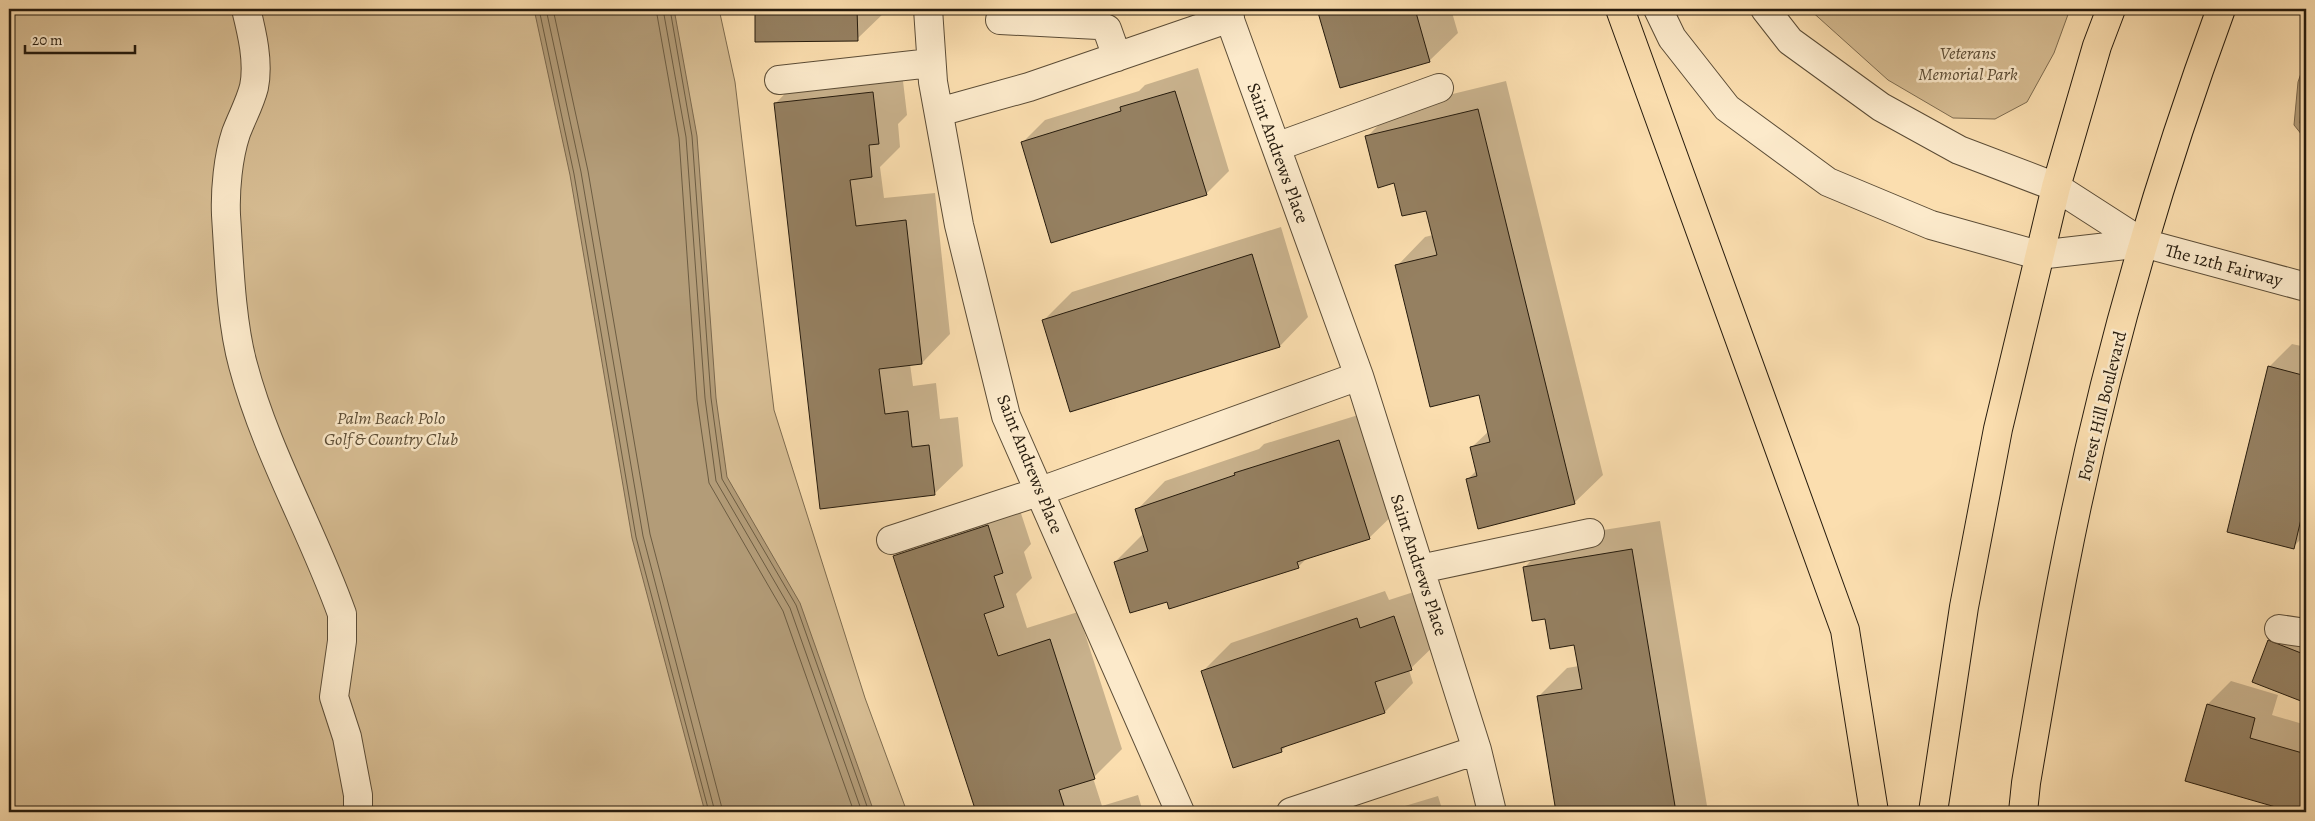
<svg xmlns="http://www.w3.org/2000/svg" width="2315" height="821" font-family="Alegreya,serif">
<rect width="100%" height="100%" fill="#fbdeaf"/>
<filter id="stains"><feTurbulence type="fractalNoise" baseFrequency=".004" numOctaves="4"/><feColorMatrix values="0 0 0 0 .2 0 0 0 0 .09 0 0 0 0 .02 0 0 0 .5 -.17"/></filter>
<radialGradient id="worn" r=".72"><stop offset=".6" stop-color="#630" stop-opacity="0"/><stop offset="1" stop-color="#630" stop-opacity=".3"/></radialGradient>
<path fill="#d7bd93" stroke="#7e6c50" d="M9,9H719L735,82L774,410L865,698L907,812H9Z
M1809,9H2070L2054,53L2027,102L1995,119L1953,118L1888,80Z"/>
<path fill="#b39c78" stroke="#7b684d" d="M534,9H674L697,136L716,398L727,477L800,603L874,812H705L632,538L570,175Z
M2306,59V140L2294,125L2298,82Z"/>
<path fill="#0003" d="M756,9H886V11L857,39L756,40Z
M1320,9H1451L1458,33L1429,61Z
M901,64L907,115L898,124L900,147L880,167L884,198L935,193L950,334L922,363L910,364L913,386L936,383L940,419L958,417L963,466L934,494L821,507L775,104L803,75Z
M1198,68L1229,171L1206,194L1022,143L1045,120L1139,91L1145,85Z
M1506,81L1603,475L1574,503L1467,480L1477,470L1472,447L1489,431L1480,394L1397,266L1425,237L1433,235L1427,209L1395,182L1367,137L1395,108Z
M1281,227L1308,317L1280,346L1071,411L1044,320L1072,292Z
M2292,344L2306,347V534L2293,547L2269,367Z
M1368,412L1398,510L1369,538L1308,557L1298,567L1167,600L1115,562L1144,533L1137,510L1165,481L1259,449L1264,444Z
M1016,498L1031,544L1024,552L1032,578L1016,594L1027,628L1078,612L1122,749L1093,778L1102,806L1138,795L1143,812H978L895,556L923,528Z
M1660,521L1708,812H1557L1538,697L1567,668L1579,666L1575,643L1546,618L1525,567L1553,538Z
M1423,589L1440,640L1409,670L1413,683L1385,712L1288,745L1281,751L1202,672L1231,643L1385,591L1389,600Z
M2285,625L2306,633V701L2254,681L2269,641Z
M2231,681L2278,695L2272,715L2306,725V812H2297L2186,780L2208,704Z
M1438,796L1443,812H1385Z"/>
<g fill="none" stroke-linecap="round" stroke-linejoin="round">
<path stroke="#6c5c42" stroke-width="1" d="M539,9L574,174L636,537L709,812
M546,9L581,172L643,536L715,812
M553,9L588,171L650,534L723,812
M656,9L679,138L697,400L709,483L783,611L854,812
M663,9L686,137L705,398L716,481L790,608L862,812
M670,9L692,136L711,398L722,479L796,605L869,812
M2306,73L2303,83L2300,123L2306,132"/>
</g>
<path fill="#958061" stroke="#261b0d" d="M755,9H857L858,41L755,42Z
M1317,9H1415L1430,62L1340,88Z
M1175,91L1207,195L1051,243L1021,142L1121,111L1120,107Z
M873,92L879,144L869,145L872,177L850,180L856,226L906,220L922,364L879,369L885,414L908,411L912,447L929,445L935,495L820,509L774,103Z
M1478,109L1575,504L1478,529L1466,479L1477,476L1470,447L1490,442L1479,395L1430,407L1395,265L1437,255L1426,211L1402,216L1394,183L1378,188L1365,136Z
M1252,254L1280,347L1070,412L1042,320Z
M2268,366L2306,376V498L2294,549L2227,532Z
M1339,440L1370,539L1297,562L1299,568L1169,609L1167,602L1130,613L1114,562L1148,551L1135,509L1235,475L1234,473Z
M988,525L1003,573L994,576L1004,607L984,614L998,656L1050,639L1095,779L1059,790L1066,812H976L893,556Z
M1632,549L1676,812H1556L1537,696L1582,689L1574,645L1550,649L1545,619L1532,621L1523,567Z
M1394,616L1412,670L1375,682L1385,713L1281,748L1282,752L1233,768L1201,671L1357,618L1360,628Z
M2268,640L2306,655V703L2252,682Z
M2207,704L2255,718L2250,738L2306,754V812H2293L2185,781Z"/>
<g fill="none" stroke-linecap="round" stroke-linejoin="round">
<defs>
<path id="minor" d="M246,9C252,33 259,62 254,87C250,103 242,117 236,133C228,157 225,190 226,215C229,260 231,322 243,365C266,452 312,530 342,614V641L334,697L347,737L358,795V812
M928,9L933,82L959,225L1006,416L1180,812
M1226,9L1359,376L1477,750L1492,812
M1658,9L1672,38L1727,108L1828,182L1931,225L2038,255L2143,243
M1765,9L1790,41L1881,107L1959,150L2056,187L2143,243L2306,287
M1000,20L1098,25L1107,29L1117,57
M779,80L931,63
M939,112L1029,87L1230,18
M1276,147L1439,88
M891,540L1038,492L1359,376
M1420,569L1590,533
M2279,629L2306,633
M1291,812L1477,750"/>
<path id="major" d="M1620,9L1845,630L1874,812
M1933,812L1964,607L1998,429L2056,187L2097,46L2111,9
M2023,812L2026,783C2038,712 2050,640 2064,569C2101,379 2154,191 2221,9"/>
</defs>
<use href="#minor" stroke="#5b4c36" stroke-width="30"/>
<use href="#major" stroke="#261b0d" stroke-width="30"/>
<use href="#minor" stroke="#fceacb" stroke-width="28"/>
<use href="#major" stroke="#fbdeaf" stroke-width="28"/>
</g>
<g text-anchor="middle" stroke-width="5" stroke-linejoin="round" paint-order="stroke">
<g font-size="18" font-style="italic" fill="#5b4c35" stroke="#fceacb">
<text x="1968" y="59">Veterans<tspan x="1968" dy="21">Memorial Park</tspan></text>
<text x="391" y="424">Palm Beach Polo<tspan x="391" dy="21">Golf &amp; Country Club</tspan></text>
</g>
<g font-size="18" fill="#261b0d" stroke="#fceacb">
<text transform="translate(1278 153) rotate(70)" y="6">Saint Andrews Place</text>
<text transform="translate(2224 265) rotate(15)" y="6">The 12th Fairway</text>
<text transform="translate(2102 406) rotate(-76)" y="6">Forest Hill Boulevard</text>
<text transform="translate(1030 464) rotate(68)" y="6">Saint Andrews Place</text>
<text transform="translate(1419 565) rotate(72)" y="6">Saint Andrews Place</text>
</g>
</g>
<rect width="2315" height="821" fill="none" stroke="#fbdeaf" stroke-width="30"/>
<rect x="10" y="10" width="2295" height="801" fill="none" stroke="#261b0d" stroke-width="2.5"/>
<rect x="15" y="15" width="2285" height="791" fill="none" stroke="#261b0d"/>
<path d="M25 45v8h110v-8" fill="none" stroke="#261b0d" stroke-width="2.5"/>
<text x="32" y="45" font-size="15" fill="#261b0d" stroke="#fceacb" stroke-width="4" paint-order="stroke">20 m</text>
<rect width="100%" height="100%" filter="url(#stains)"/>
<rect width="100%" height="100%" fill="url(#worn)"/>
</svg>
